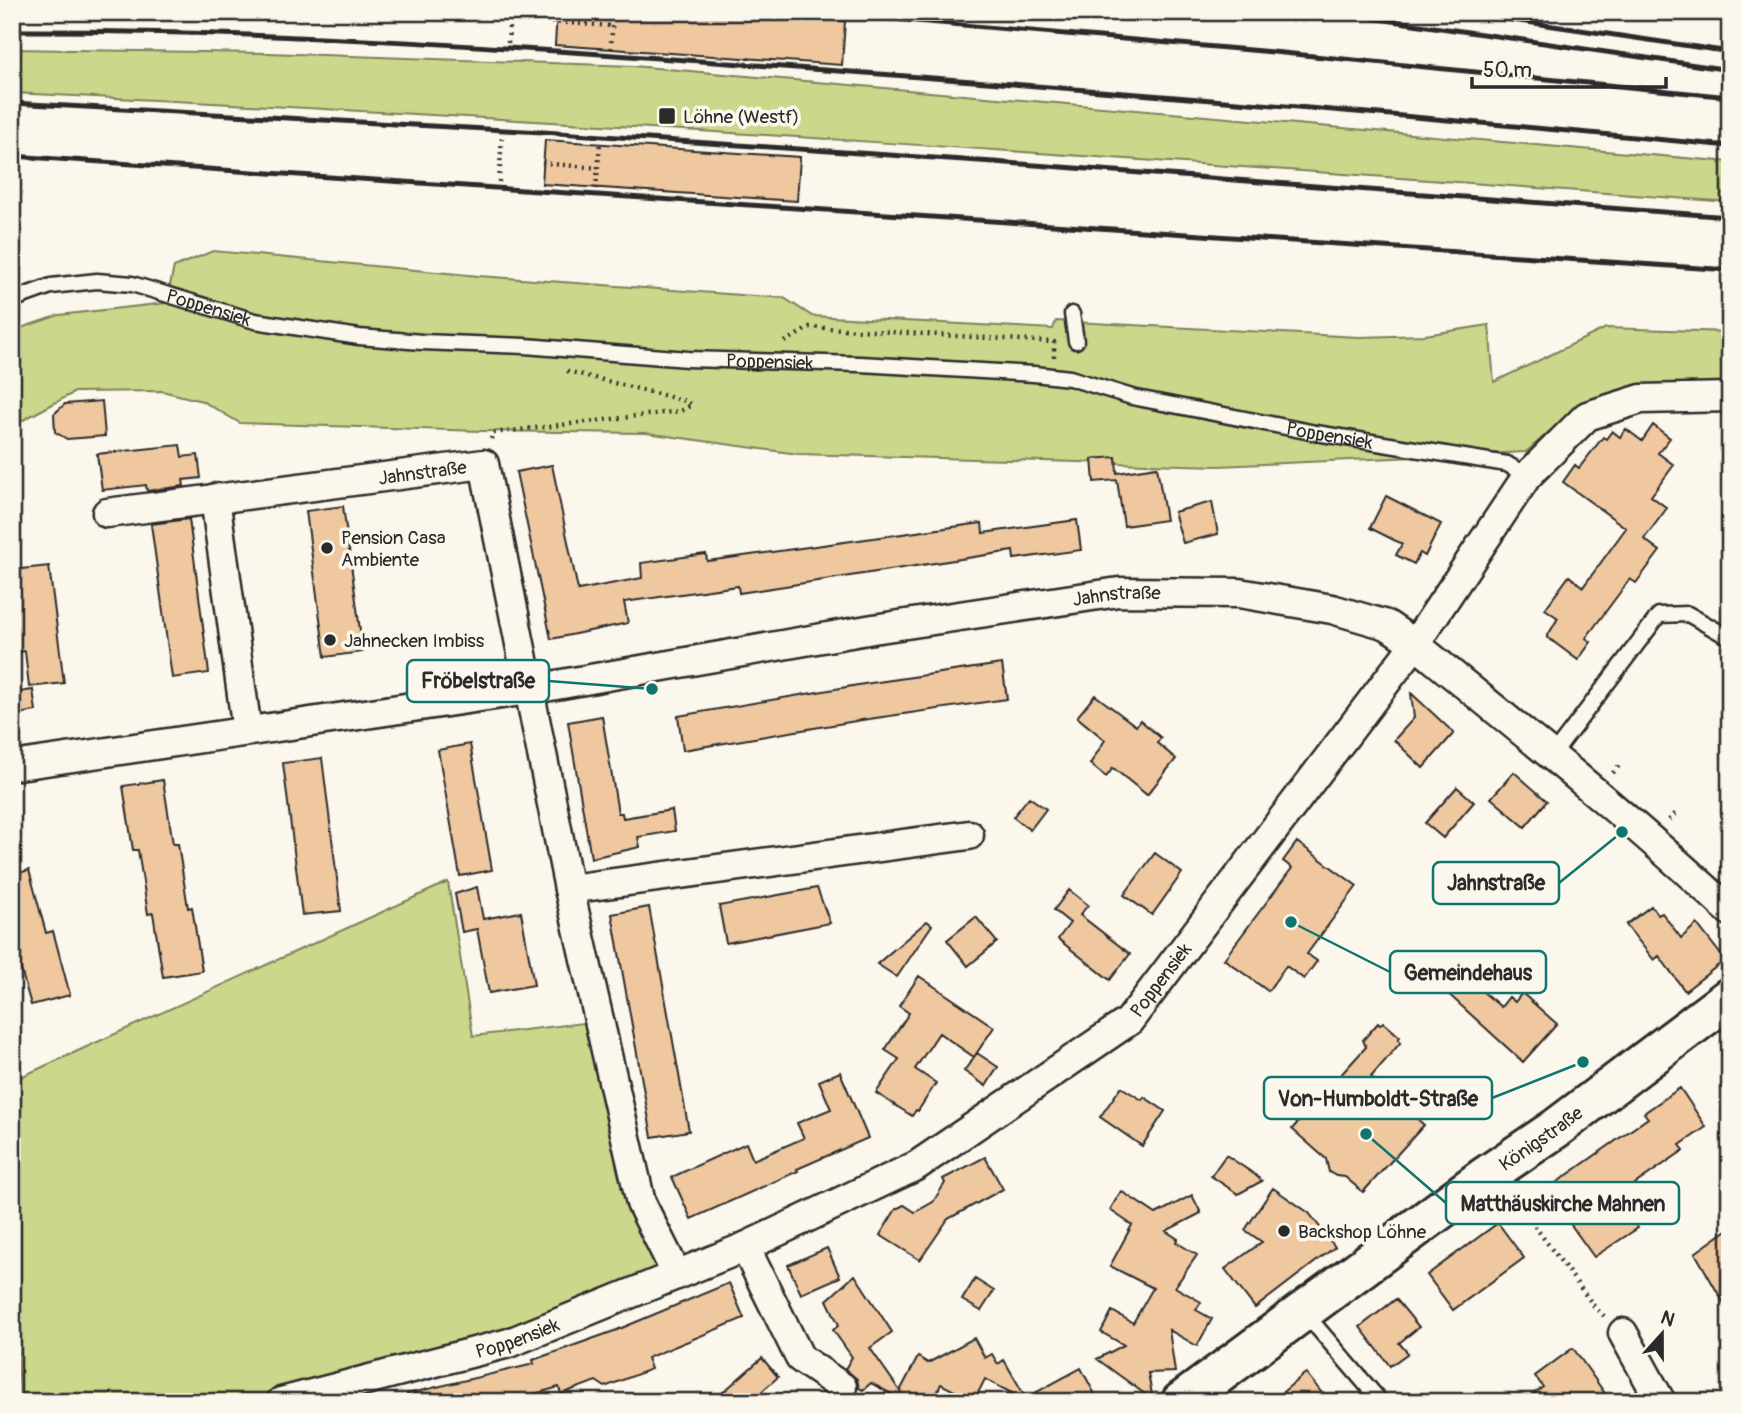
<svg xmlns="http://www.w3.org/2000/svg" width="1742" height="1414" font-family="Pangolin,sans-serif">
<rect width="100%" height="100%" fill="#fbf7ec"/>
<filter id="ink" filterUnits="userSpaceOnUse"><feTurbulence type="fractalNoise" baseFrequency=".0143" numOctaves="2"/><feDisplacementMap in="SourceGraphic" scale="14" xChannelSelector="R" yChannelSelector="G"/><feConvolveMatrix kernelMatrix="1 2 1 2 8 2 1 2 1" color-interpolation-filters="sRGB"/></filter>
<g filter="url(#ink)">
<path fill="#cbd78a" stroke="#7b815a" stroke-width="2" d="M12,49L268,53L633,66L1730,162V202C1158,160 585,120 12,93Z
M213,251L479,276L784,298L812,316L1053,329L1056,321L1359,337L1425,335L1489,325L1494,382L1606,328L1730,332V384L1615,391L1560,422L1526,452L1218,466L798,454L646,433L480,431L240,423L202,401L162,391L75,392L12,426V331L59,315L166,303L174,267Z
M448,882L473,1036L591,1022L663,1280L508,1334L247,1402H20L17,1319L12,1316V1081Z"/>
<path fill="#f0c8a0" stroke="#2b2b2b" stroke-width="2" d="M557,12H723L845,21L842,65L555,45Z
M545,140L800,157L797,201L542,184Z
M102,401L105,436L67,439L55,432L54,414L65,404Z
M1653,425L1670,438L1658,453L1674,465L1651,496L1667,508L1644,539L1660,551L1636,583L1630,579L1586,638L1591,642L1578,660L1547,637L1558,618L1545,609L1569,576L1583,587L1626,528L1563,482L1575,465L1579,468L1603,437L1606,439L1612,431L1620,437L1626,429L1642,441Z
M180,445L182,457L198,455L201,478L183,480L184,486L147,491L146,485L102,490L97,454Z
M1116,457L1117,473L1157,467L1166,520L1124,526L1117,480L1094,482L1092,459Z
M552,465L578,590L642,578L641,563L706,554L707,561L982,523L983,533L1077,520L1081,550L1014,559L1013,551L739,593L738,586L624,602L628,623L551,639L516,472Z
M1386,496L1441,524L1425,556L1420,553L1414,564L1396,555L1402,544L1370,528Z
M1212,502L1218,534L1183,543L1174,512Z
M343,506L363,652L325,657L306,511Z
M189,519L209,673L172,678L151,524Z
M49,566L64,683L29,687L25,651L12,653V570Z
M1002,664L1007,699L862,720L683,750L678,716L864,684Z
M33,690L36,711L12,715V693Z
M1411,693L1454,733L1423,768L1394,740L1414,718Z
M1095,695L1136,726L1140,720L1161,738L1157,743L1176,759L1147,795L1113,768L1106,777L1090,764L1105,740L1077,717Z
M602,716L618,813H622L623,818L672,810L675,831L638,837L640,847L591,858L568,722Z
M470,744L492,870L460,876L438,750Z
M322,758L341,911L302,915L283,763Z
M1514,772L1547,801L1525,827L1491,798Z
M163,780L173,844H178L188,908L192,907L202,971L163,977L153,913L148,914L138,850H133L123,786Z
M1457,787L1474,802L1443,838L1425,823Z
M1029,797L1046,809L1030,830L1013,817Z
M1297,842L1357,886L1307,954L1317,961L1304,979L1286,966L1268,991L1224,959L1292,868L1283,861Z
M1155,853L1182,873L1152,915L1124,895Z
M29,870L46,933L53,931L70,995L31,1005L12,938V875Z
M477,887L483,919L521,912L534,985L489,993L477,929L462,932L455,894Z
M817,888L830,923L726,943L719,906Z
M1069,890L1088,905L1080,915L1130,954L1110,980L1058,939L1070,923L1054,910Z
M1651,906L1658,915L1662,913L1681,938L1697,924L1725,960L1685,991L1659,956L1654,960L1626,925Z
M649,907L689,1131L652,1137L612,914Z
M976,917L997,942L968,966L947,940Z
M927,921L932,925L897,977L877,964Z
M1448,962L1501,1007L1509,997L1515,1002L1522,993L1557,1024L1523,1062L1433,980Z
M919,976L994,1027L974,1057L939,1033L915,1069L936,1083L918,1111L916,1110L912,1116L876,1093L899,1059L885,1050L909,1013L899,1006Z
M1383,1022L1400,1037L1398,1040L1401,1042L1371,1077L1424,1125L1363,1192L1345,1177L1336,1176L1329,1172L1326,1159L1292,1129L1366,1047L1363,1040L1378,1023L1380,1025Z
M977,1053L998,1067L986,1086L964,1071Z
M840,1072L868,1138L797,1169L798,1171L691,1219L672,1177L746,1143L753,1160L804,1138L797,1123L831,1109L819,1081Z
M1121,1087L1142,1100L1144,1097L1165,1111L1142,1146L1100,1117Z
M1680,1088L1706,1127L1680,1145L1684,1150L1616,1197L1638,1228L1594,1257L1546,1190L1648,1118L1644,1113Z
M1226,1155L1254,1174L1262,1181L1238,1194L1211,1176Z
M985,1157L1003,1189L948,1219L920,1260L880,1235L896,1209L904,1205L915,1212L933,1202L945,1183L943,1179Z
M1273,1188L1309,1213L1335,1247L1255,1308L1225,1269L1262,1242L1245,1230Z
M1121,1191L1156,1214L1192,1195L1201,1213L1166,1231L1178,1239L1176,1242L1197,1255L1175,1287L1201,1302L1196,1310L1212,1319L1197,1346L1169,1330L1175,1372L1148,1373L1153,1400L1097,1359L1124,1345L1101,1332L1112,1311L1133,1323L1153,1288L1110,1266L1132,1225L1110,1210Z
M1498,1223L1524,1258L1453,1310L1427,1275Z
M1730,1228V1314L1695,1253Z
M827,1248L840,1277L801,1294L788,1265Z
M855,1275L892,1332L870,1348L900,1391L918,1357L928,1363L974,1338L985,1358L992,1354L998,1364L1004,1360L1026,1398L1081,1368L1099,1402H1019L1023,1399L985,1379L974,1401L941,1384L932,1402H894L897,1397L871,1383L863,1390L859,1388L857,1379L845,1369L852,1357L833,1330L839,1325L827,1300Z
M975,1279L994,1291L981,1311L962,1300Z
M729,1283L744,1318L647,1358L651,1369L605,1387L596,1381L561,1394L559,1387L506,1402H408L407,1394L534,1364L533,1360L617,1330Z
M1396,1299L1419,1327L1399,1343L1408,1353L1390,1366L1360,1327Z
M1573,1348L1611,1402H1522L1543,1387L1535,1376Z
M762,1358L778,1377L750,1402H712Z
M1306,1373L1329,1402H1271L1303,1375Z"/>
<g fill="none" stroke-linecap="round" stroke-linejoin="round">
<defs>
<g id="service">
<path id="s1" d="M12,300L51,286L97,281L132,284L255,321L359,337L422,342L525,346L688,359L860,364L1034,374L1070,378L1132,397L1316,433L1507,464L1527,476"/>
<path d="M1072,314L1076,341"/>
<path d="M1552,756L1659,615L1688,614L1730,638"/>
<path d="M1303,1311L1381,1402"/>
</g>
<g id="minor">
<path d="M215,498L247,731"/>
<path id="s2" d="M107,513L484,464L569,889L641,1203L677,1275"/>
<path id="s3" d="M12,766L528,690L873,629L1119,592L1239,593L1332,609L1387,625L1415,644C1522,731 1629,817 1730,911"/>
<path d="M569,889L969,835"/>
<path d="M745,1247L800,1358L842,1387"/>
<path d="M1623,1333L1661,1402"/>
<path id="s4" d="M281,1402L509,1343L745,1247L916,1166L1129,1021L1415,644L1527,476L1587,416L1641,399L1730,397"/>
</g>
<g id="secondary">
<path id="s5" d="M1181,1402L1483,1178L1555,1129L1730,997"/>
</g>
</defs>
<use href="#service" stroke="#2b2b2b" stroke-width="19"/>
<use href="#minor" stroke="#2b2b2b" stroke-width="33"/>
<use href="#secondary" stroke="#2b2b2b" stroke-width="44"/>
<path stroke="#2b2b2b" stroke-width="4.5" stroke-dasharray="2 5" stroke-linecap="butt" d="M551,22L612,26
M508,43L510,12
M611,49L613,12
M542,163L598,168
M499,182L502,137
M596,189L600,143
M785,342L810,327L1054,342V357
M491,439L493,433L680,411L692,405L686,401L567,371
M1613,773L1621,763
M1669,820L1678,811
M1504,1200L1519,1205L1594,1306L1604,1316"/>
<use href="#service" stroke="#fbf7ec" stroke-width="14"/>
<use href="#minor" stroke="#fbf7ec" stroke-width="28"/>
<use href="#secondary" stroke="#fbf7ec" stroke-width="38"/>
<path stroke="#2b2b2b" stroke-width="5" d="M812,12L1273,52L1730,97
M1330,12L1730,70
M1458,12L1730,52
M12,31C260,30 508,47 755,65C1081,88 1405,115 1730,146
M12,103L543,132L994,162L1730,217
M12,156L1730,270"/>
</g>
</g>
<g fill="#2b2b2b" stroke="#fbf7ec" stroke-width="2.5">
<rect x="658" y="107" width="18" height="18" rx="3.5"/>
<circle cx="327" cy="548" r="7"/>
<circle cx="330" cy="640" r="7"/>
<circle cx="1284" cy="1231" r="7"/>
</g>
<g text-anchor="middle" stroke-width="7" stroke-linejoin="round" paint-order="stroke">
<g font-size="19" fill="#2b2b2b" stroke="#fbf7ec" text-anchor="start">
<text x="683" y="123">Löhne (Westf)</text>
<text x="341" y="544">Pension Casa<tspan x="341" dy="22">Ambiente</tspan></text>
<text x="344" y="647">Jahnecken Imbiss</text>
<text x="1298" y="1238">Backshop Löhne</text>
</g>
<g font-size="19" fill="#2b2b2b" stroke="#fbf7ec">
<text dy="7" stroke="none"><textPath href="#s1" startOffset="203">Poppensiek</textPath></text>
<text dy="7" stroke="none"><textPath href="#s1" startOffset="768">Poppensiek</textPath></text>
<text dy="7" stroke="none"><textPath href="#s1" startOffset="1335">Poppensiek</textPath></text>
<text dy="7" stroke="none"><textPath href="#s2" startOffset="318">Jahnstraße</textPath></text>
<text dy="7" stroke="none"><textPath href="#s3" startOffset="1118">Jahnstraße</textPath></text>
<text dy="7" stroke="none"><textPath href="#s4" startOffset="989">Poppensiek</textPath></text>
<text dy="7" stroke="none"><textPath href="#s5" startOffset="446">Königstraße</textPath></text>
<text dy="7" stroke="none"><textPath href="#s4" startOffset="245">Poppensiek</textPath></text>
</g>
</g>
<path fill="none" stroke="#0f766e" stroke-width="2.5" d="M652 689L549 681M1622 832L1559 883M1291 922L1390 972M1583 1062L1492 1098M1366 1134L1446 1203"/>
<g fill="#0f766e" stroke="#fbf7ec" stroke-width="2.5">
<circle cx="652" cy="689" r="7"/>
<circle cx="1622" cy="832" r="7"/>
<circle cx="1291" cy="922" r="7"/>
<circle cx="1583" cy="1062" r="7"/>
<circle cx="1366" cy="1134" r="7"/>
</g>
<g fill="#fbf7ec" stroke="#0f766e" stroke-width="2.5">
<rect x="407" y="660" width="142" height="42" rx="7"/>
<rect x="1433" y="862" width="126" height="42" rx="7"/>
<rect x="1390" y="951" width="156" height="42" rx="7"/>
<rect x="1264" y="1077" width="228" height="42" rx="7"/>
<rect x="1446" y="1182" width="233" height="42" rx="7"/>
</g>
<g font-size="21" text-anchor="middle" font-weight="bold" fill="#2b2b2b">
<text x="478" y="688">Fröbelstraße</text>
<text x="1496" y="890">Jahnstraße</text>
<text x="1468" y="980">Gemeindehaus</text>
<text x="1378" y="1106">Von-Humboldt-Straße</text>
<text x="1563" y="1211">Matthäuskirche Mahnen</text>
</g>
<rect width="1742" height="1414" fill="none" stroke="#fbf7ec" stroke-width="42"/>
<rect x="21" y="21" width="1700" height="1372" fill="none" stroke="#2b2b2b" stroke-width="2.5" filter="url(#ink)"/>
<g transform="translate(1662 1334) rotate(21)" stroke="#fbf7ec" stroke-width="5" paint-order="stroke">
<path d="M0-5L12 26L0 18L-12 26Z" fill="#2b2b2b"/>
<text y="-10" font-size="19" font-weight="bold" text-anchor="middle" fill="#2b2b2b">N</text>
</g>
<path d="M1472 77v10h194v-10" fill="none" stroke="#2b2b2b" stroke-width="3.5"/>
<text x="1483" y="77" font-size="21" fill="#2b2b2b" stroke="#fbf7ec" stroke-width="5" paint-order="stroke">50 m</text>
</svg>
